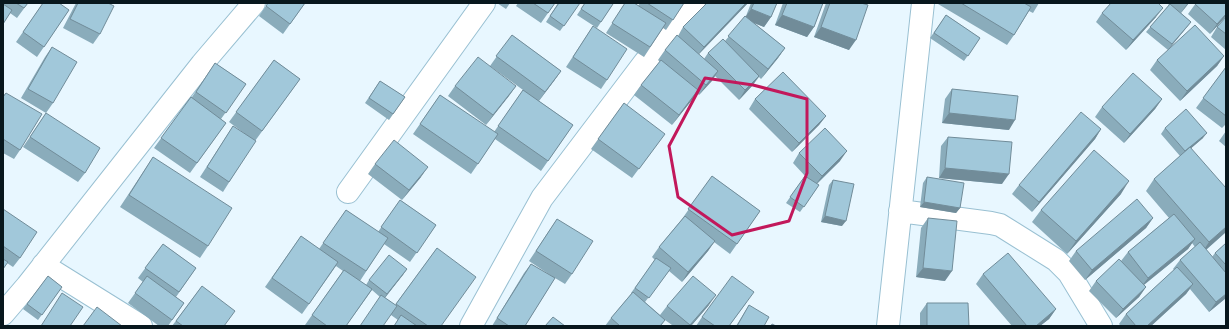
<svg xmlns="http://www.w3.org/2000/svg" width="1229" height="329" font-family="Cabin,sans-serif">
<rect width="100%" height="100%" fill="#e8f7ff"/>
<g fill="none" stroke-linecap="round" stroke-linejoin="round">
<defs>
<path id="minor" d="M348,192L484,3
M900,211L991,223L1000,225L1056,260L1069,273L1101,326
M43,265L141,326
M3,314L27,286L202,64L254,3
M471,326L542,198L645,62L694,3
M888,326L923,3"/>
</defs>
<use href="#minor" stroke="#99c0d2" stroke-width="24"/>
<use href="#minor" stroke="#fff" stroke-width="22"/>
</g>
<path fill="#8aacbb" d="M3,3H28L17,18L10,13L3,24Z
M43,3L69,10L37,57L16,42Z
M76,3H108L100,34L93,44L63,28Z
M268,3H305L283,34L259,16Z
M497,3H510L506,9Z
M518,3H555L541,23L516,6Z
M558,3H580L560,31L546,22Z
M585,3L613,4L597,28L577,15Z
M625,3H634L638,6L640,3H684L666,30L663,28L644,57L606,33Z
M707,3H748L699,54L704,59L708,53L725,41L746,16L751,3H777L771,17L764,27L754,23L785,48L778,58L761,79L759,77L752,86L739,100L715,76L699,95L697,93L672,125L634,95L641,85L660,62L658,60L665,50L678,36L683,27Z
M783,3H823L814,27L807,37L775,25Z
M826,3H861L849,50L814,37Z
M939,3H1039L1033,13L1029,11L1014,35L1007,45L938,4Z
M1167,3H1189L1181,13L1191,22L1187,27L1168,50L1146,32L1169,5Z
M1196,3H1226V16L1210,34L1188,14Z
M1102,13L1156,17L1126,50L1096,22Z
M946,15L980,38L964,61L930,38Z
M1226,17V50L1211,37L1217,27Z
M593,26L607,80L601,89L566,67Z
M512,35L561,71L539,101L573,125L541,171L495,139L471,174L413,134L440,95L494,132L523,90L490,66Z
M52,47L53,103L46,113L85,173L78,182L23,147L46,113L21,98L45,57Z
M1224,56L1217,66L1180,101L1150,70L1157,60Z
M274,60L300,79L255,141L223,192L200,177L233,126L248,136L229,122Z
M215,63L246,84L221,119L226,123L190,173L154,148L191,97H192Z
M1226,67V124L1222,128L1196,108Z
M380,81L405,97L389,120L365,103Z
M455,86H516L486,125L448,96Z
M952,89L1009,130L942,123L945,99Z
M6,93L20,150L14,159L3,153V96Z
M755,99L826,116L819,125L792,152L749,109Z
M1162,99L1155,109L1124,143L1095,117L1102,107Z
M624,103L658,143L632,178L591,149Z
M1165,128L1203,138L1191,148L1226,232L1206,250L1212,257L1215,253L1226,243V298L1209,312L1190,289L1186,294L1151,326H1121L1119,324L1126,314L1174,270L1173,269L1180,260L1195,247L1192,243L1188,249L1144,285L1146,287L1139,297L1116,318L1089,291L1096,281L1121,261L1128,252L1169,218L1146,191L1154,179L1180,156L1161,134Z
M1101,129L1095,139L1032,212L1012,194L1019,185Z
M1226,131V147L1219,141Z
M948,137L1002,184L939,178L941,146Z
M799,153L840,161L817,184L819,185L800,212L786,203L805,176L806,177L793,163Z
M153,157L208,246L200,258L120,207Z
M375,164L421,177L402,200L368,174Z
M712,176L760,211L730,254L714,242L708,251L682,282L669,271L645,302L660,315L667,306L709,305L691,326H672V325L665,320L661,326H605L611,318L631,294V293L655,260L652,257L659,247L682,219Z
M927,177L960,208L956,213L920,207L923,183Z
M833,180L842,226L821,222L829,185Z
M1121,194L1067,254L1032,222L1041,210Z
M400,200L436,225L410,262L384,244L360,281L366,285L369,280L407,269L385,298L395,305L437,248L441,326H394L398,320L391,315L380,297L372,290L346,326H306L305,325L343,271L336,266L302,314L265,287L301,236L319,249L346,210L378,232Z
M3,209L20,258L13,267L7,263L3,269Z
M928,218L945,281L916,277L921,228Z
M1153,218L1146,228L1085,280L1069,261L1076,251Z
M557,219L572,274L565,284L555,278L525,326H492L524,273L531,264L553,277L529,261Z
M163,244L196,268L176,297L184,303L168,326H159L128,303L143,282L138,278Z
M983,274L1056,309L1049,319L1040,326H1012L976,284Z
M48,276L62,287L38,320L23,309Z
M202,286L224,326H172Z
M747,302L729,326H696L702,317Z
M927,303L969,326H920V313Z
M749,305L764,326H736Z"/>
<path fill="#718c99" d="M746,3H748L697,56L704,47Z
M1188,3H1189L1180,14L1187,4Z
M1163,8L1156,17L1126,50L1133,40Z
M751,9L771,17L764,27L744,19Z
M1226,14V16L1210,34L1217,24Z
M782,15L814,27L807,37L775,25Z
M1191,22L1187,27L1168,50L1172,44Z
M821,27L856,40L849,50L814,37Z
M785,48L778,58L761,79L768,69Z
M1224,56L1217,66L1180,101L1187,91Z
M561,71L554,81L538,102L545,92Z
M718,71L712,81L699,95L706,85Z
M759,76L752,86L739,100L745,90Z
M516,86L509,96L486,125L493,115Z
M698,90L692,100L672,125L679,115Z
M1162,99L1155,109L1124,143L1130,134Z
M949,113L1015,120L1009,130L942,123Z
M826,116L819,125L792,152L799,143Z
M1101,129L1095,139L1032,212L1039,202Z
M1207,133L1203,138L1181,157L1185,151Z
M847,151L840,161L815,185L822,176Z
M428,167L421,177L402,200L409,190Z
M945,168L1009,174L1002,184L939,178Z
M1129,181L1121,194L1067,254L1076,241Z
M924,202L960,208L956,213L920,207Z
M825,216L846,221L842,226L821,222Z
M1153,218L1146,228L1085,280L1092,270Z
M1226,227V232L1201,254L1209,242Z
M1195,239L1188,249L1141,287L1148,278Z
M715,241L708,251L682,282L688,272Z
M923,268L952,271L945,281L916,277Z
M407,269L403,275L383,300L387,294Z
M1193,284L1186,294L1151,326H1147Z
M1146,287L1139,297L1116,318L1123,309Z
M1226,294V298L1209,312L1216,302Z
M716,295L709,305L691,326H690Z
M1056,309L1049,319L1040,326H1036Z"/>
<path fill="#a1c8da" stroke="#718c99" d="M16,3H28L24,8Z
M43,3H59L69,10L44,47L23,32Z
M78,3H108L114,6L100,34L70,19Z
M268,3H305L290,24L266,6Z
M533,3H555L548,13Z
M559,3H580L564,26L550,16Z
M585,3H611L613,4L601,22L581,9Z
M625,3H634L666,23L650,47L612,23Z
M647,3H684L673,20Z
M707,3H746L704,47L683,27Z
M754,3H777L771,17L751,9Z
M787,3H823L814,27L782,15Z
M830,3H861L868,5L856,40L821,27Z
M961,3H1024L1031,7L1014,35Z
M1111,3H1158L1163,8L1133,40L1102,13Z
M1196,3H1226V14L1217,24L1195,4Z
M3,4L12,10L3,24Z
M1170,4L1191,22L1172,44L1150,27Z
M946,15L980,38L968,56L934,33Z
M745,16L785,48L768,69L728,36Z
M1226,17V34L1217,27Z
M1195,25L1224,56L1187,91L1157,60Z
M593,26L627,49L607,80L573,57Z
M512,35L561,71L545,92L496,56Z
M677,35L718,71L706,85L665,50Z
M723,39L759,76L745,90L708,53Z
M52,47L77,62L53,103L28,89Z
M478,57L516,86L493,115L455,86Z
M274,60L300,79L262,131L236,112Z
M661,60L698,90L679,115L641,85Z
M215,63L246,84L226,113L196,92Z
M1226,67V116L1203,98Z
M783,72L826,116L799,143L755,99Z
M1133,73L1162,99L1130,134L1102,107Z
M380,81L405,97L393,114L369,98Z
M952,89L1018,96L1015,120L949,113Z
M523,90L573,125L548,161L498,126Z
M6,93L42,114L20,150L3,139V97Z
M440,95L498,134L478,164L420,124Z
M191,97L226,123L197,163L161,138Z
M624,103L665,134L639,169L598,139Z
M1186,109L1207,133L1185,151L1165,128Z
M1081,112L1101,129L1039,202L1019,185Z
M46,113L100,148L85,173L30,137Z
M233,126L256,141L229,182L207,167Z
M825,128L847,151L822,176L799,153Z
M948,137L1012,142L1009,174L945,168Z
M394,140L428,167L409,190L375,164Z
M1190,147L1226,188V227L1209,242L1154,179Z
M1094,150L1129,181L1076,241L1041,210Z
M153,157L232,208L208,246L129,195Z
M712,176L760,211L737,244L688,209Z
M805,176L819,185L804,207L790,197Z
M927,177L964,183L960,208L924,202Z
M833,180L854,184L846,221L825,216Z
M1137,199L1153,218L1092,270L1076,251Z
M400,200L436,225L417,253L381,227Z
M3,209L37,232L20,258L3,246Z
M346,210L388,238L366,271L323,243Z
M1174,214L1195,239L1148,278L1128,252Z
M685,216L715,241L688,272L659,247Z
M928,218L957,221L952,271L923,268Z
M557,219L593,241L572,274L536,251Z
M301,236L338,262L309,304L272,278Z
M1200,242L1226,273V294L1216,302L1180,260Z
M1226,243V265L1215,253Z
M163,244L196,268L179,292L145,268Z
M437,248L476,277L441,326H428L396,304Z
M1008,253L1056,309L1036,326H1027L983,274Z
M389,255L407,269L387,294L369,280Z
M656,258L671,268L649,298L635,288Z
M3,259L8,262L3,269Z
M1119,259L1146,287L1123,309L1096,281Z
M531,264L555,278L525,326H509L497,318Z
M1177,267L1193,284L1147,326H1136L1126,314Z
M344,270L372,289L346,326H327L312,315Z
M48,276L62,287L42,315L27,304Z
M147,276L184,303L172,320L135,293Z
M693,276L716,295L690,325L667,306Z
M732,276L754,292L729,326H715L702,317Z
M202,286L235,311L224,326H183L176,321Z
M633,292L665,320L660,326H620L611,318Z
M62,293L83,307L70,326H41Z
M381,295L397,306L383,326H360Z
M927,303H968L969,326H927Z
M749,305L769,317L764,326H737Z
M97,307L122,326H83Z
M401,315L417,326H394Z
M553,317L565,326H545Z
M772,324L776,326H771Z"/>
<path fill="none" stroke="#c2185b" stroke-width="3" stroke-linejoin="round" d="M705,78L753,85L807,99V173L789,221L732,235L678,197L669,146Z"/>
<rect width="1229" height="329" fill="none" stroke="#08171d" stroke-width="8"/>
</svg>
